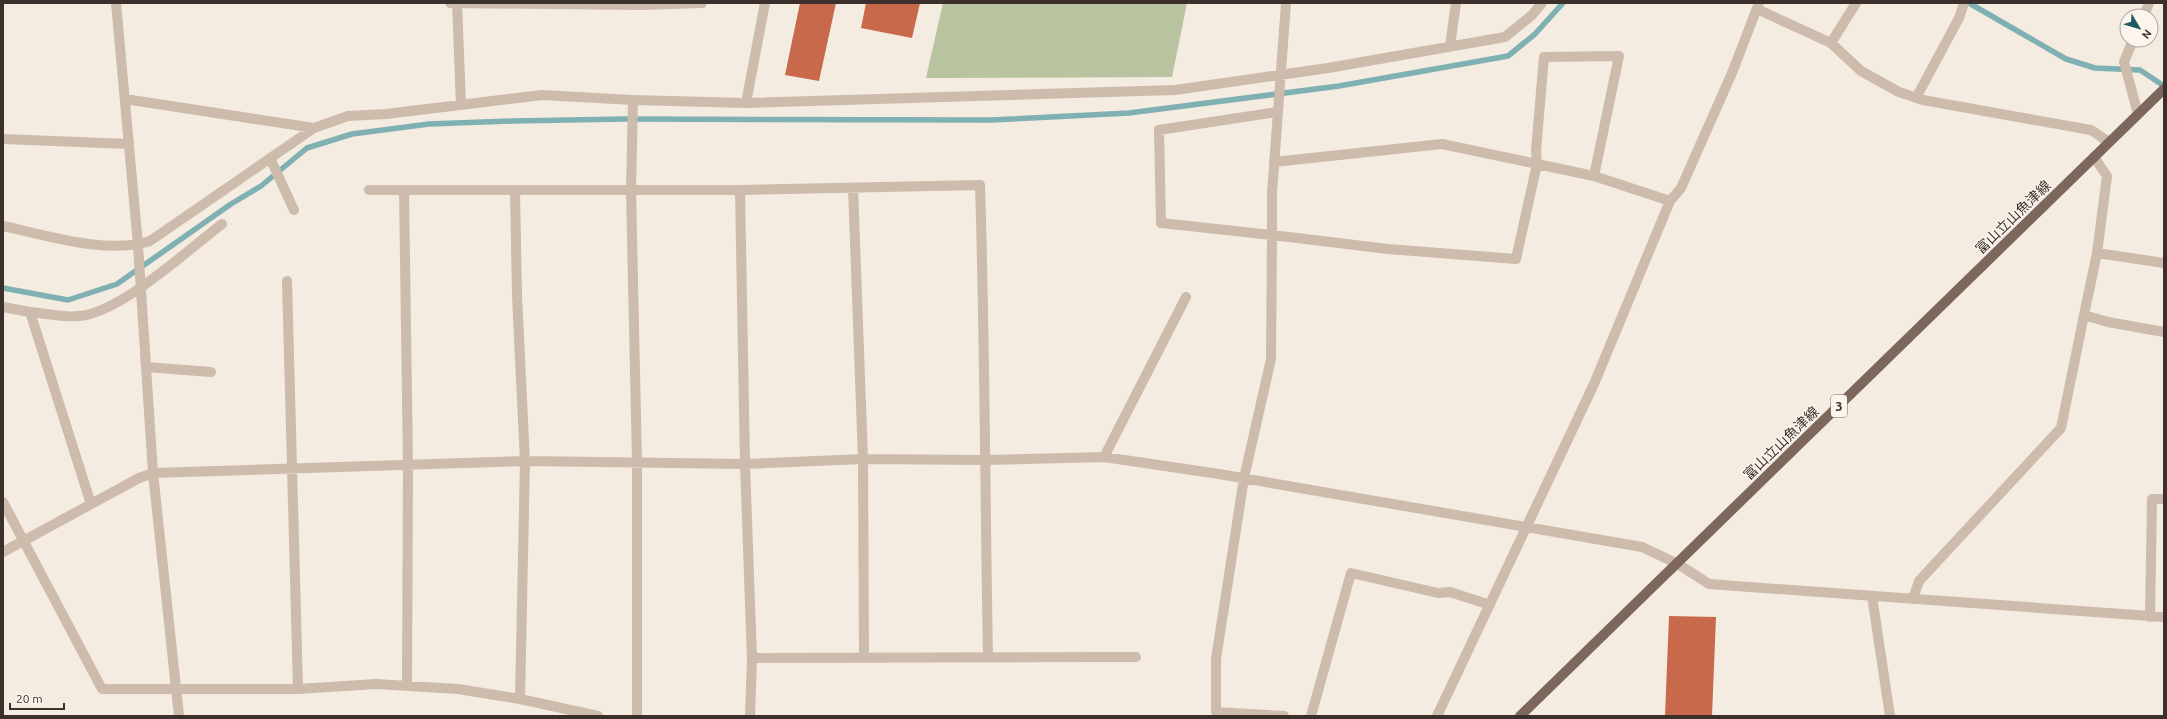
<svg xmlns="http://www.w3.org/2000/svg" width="2167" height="719" font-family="Ubuntu,'Noto Sans JP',sans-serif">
<rect width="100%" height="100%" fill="#f4ebe1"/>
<path fill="#b8c4a0" d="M943,3H1187L1172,77L926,78Z"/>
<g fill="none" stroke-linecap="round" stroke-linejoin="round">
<path stroke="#7fb0b2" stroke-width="5.5" d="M1969,3L2066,59L2095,68L2140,70L2164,86
M3,288L68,300L117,284L231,204L261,186L307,148L352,134L429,124L513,121L624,119L991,120L1129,113L1339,86L1508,56L1535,34L1563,3"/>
</g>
<path fill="#c8694b" d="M800,3H836L819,81L785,75Z
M866,3H920L912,38L861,28Z
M1669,616L1716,617L1712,716H1665Z"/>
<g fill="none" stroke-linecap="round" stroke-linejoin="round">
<path stroke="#cdbbac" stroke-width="10" d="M116,3L138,245L153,473L179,716
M450,3L641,5L702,3
M457,3L461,105
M1286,3L1272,193V235L1388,249L1516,259L1537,164L1594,176L1670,201
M1757,9L1831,43L1861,71L1899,92L1923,100L2091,130L2109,142
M2144,16L2149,3
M2133,40L2124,62L2138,114
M1831,43L1856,3
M1450,46L1456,3
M1916,98L1959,18L1964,3
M125,99L314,128
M633,100L631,190L637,462V716
M746,103L765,3
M1277,112L1159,130L1161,223L1272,235L1271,359L1244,478L1216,659V712L1284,716
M3,139L129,144
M2094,157L2107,176L2097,253
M270,158L294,210
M1274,162L1442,144L1537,164L1536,150L1544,57L1619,56L1594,176
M853,188L863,459L864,657
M369,190H740L980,185C985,342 985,500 988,657
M404,190L408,465L407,686
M515,190L517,296L525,461L520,699
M740,190L745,464L752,658L750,716
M3,226C46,235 107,255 150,241L314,128L348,116L386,114L542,95L633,100L746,103L1175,90L1328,68L1505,37L1532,15L1542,3
M287,281L298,689
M3,307L30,312L91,504
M30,312C45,313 63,318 79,316C120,313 188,250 222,224
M2084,315L2097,253L2164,263
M146,367L211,372
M1104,457L1186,297
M3,502L102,689H298L376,684L458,689L520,699L598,716
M3,552L139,478L153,473L525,461L745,464L863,459L984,460L1104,457L1219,474L1642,547L1678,564L1709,584L2164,617
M1872,596L1890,716
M1913,599L1919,581L2061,428L2084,315L2108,322L2164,332
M2150,617L2152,499H2164
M752,658L1136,657
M1311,716L1351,573L1438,593L1450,592L1490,605
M1437,716L1594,384L1670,201L1681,188L1732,73L1759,3"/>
<path stroke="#7d675c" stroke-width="10" d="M1520,716L2164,89"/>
</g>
<g text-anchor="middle" stroke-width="3" stroke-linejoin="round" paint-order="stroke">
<rect fill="#fbf5ee" stroke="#756b66" stroke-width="1" x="1831" y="395" width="16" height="22" rx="3"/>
<g font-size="13" font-weight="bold" fill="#3b302b">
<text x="1839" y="411">3</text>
</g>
<g font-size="14" fill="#3b302b" stroke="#fbf5ee">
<text transform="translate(2013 217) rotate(-44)" y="5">富山立山魚津線</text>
<text transform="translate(1781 443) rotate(-44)" y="5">富山立山魚津線</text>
</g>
</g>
<rect width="2167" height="719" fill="none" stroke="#3b302b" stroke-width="8"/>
<g transform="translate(2139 28) rotate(128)"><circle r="19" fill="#fbf5ee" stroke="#aea6a0"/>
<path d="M0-3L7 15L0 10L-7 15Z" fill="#1f5a5e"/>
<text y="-6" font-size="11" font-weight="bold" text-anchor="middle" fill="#3b302b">N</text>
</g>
<path d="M10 703v6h54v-6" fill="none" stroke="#3b302b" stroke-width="2"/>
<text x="16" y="703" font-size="12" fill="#3b302b" stroke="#fbf5ee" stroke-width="3" paint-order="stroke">20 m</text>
</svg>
